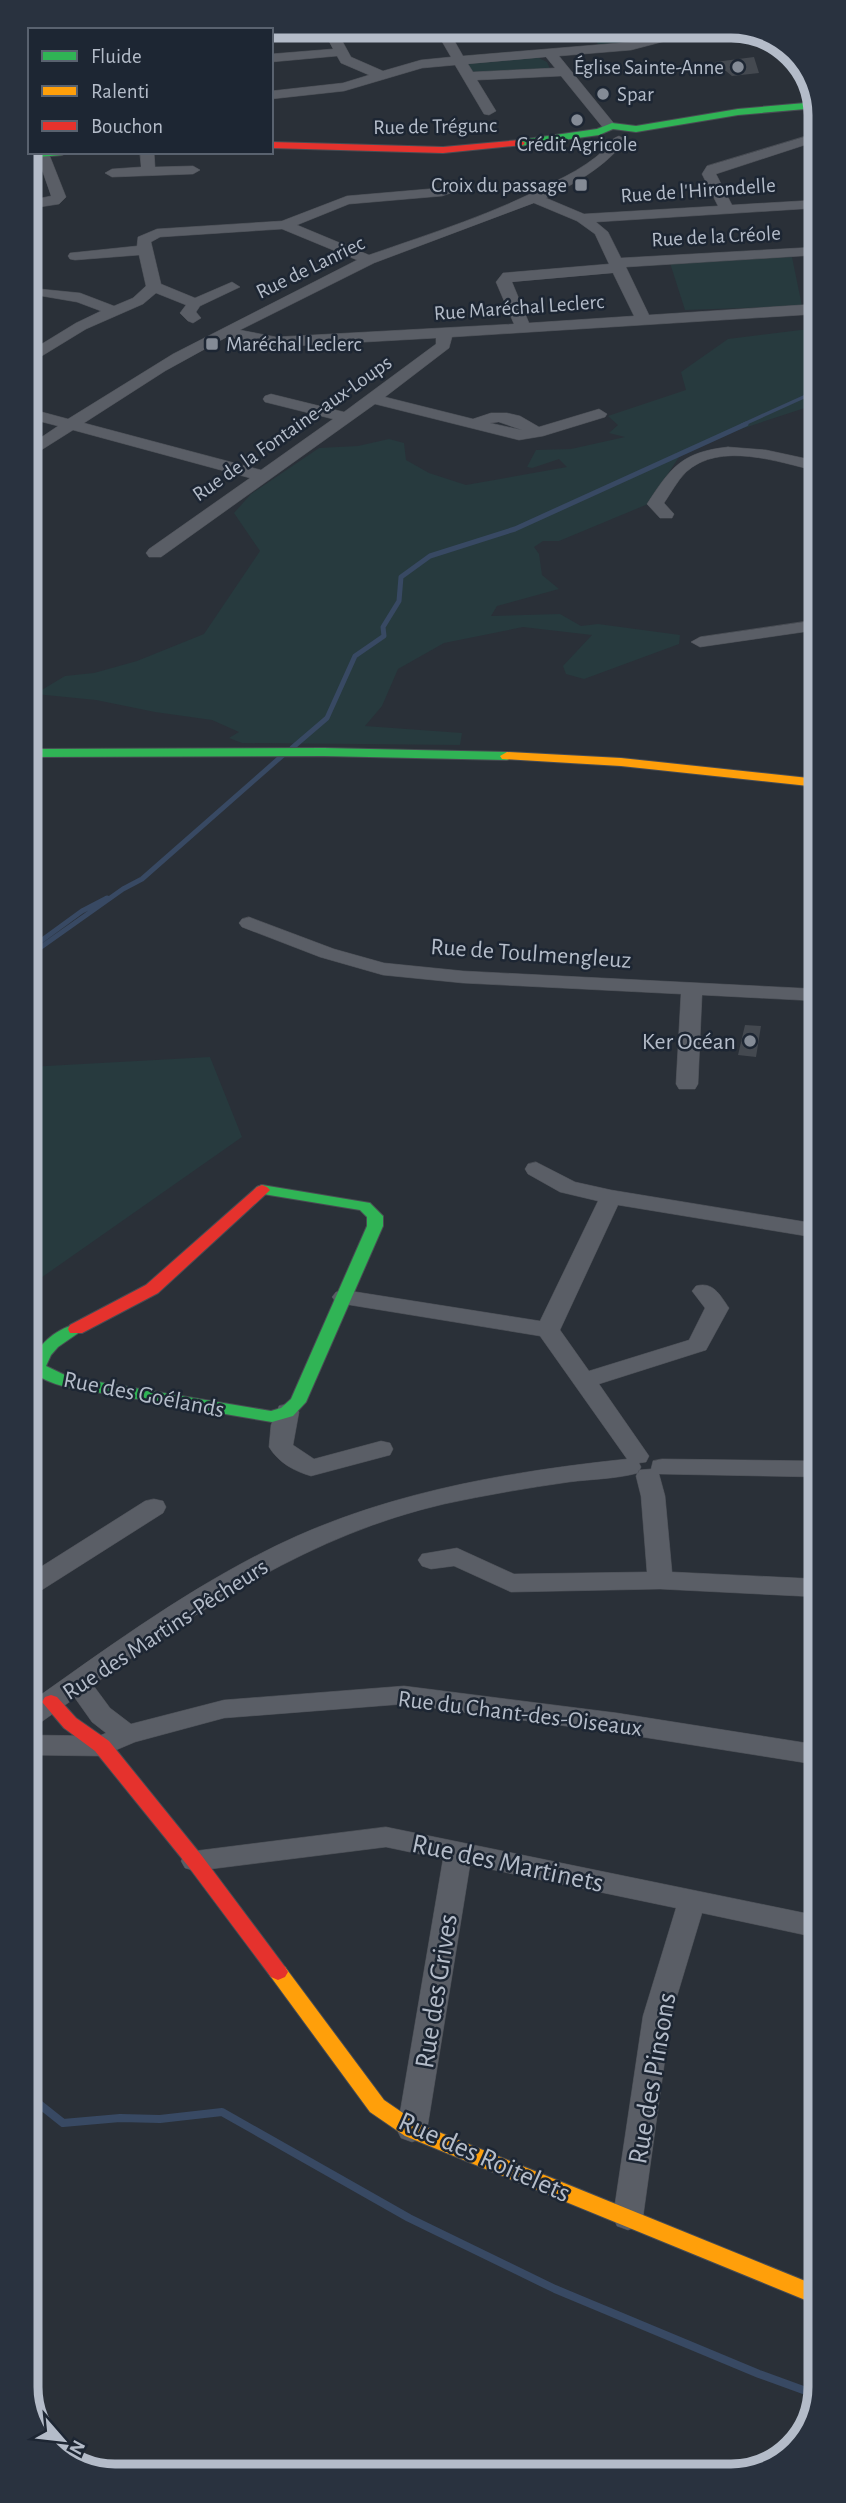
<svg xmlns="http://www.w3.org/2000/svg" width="846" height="2503" font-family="'Alegreya Sans',sans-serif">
<rect width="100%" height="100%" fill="#2a3038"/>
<path fill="#273a3e" d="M587,26H681V32L647,41L599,46Z
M537,57L547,62L550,69L471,73L466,65L471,62Z
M792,257L802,306L685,310L670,263Z
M817,328V404L738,430L681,454L648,504L559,541H543L534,547L539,554L542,575L559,589L497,606L491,616L560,614L581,626L598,624L680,635L679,644L584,679L566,674L563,666L592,635L523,627L444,643L398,669L382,706L365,726L462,733L460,745L242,743L229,738L239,732L212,720L155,712L96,700L35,694L65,676L94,673L137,661L204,634L260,551L234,513L251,494L319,448L358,446L389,439L404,443L406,460L429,473L466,485L567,467L559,459L532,468L527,467L536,450L571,449L625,437L609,433L618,425L608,416L686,390L681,372L728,339Z
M210,1057L242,1137L28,1287V1067Z"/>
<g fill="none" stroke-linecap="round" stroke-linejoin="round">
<path stroke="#384963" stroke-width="3.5" d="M742,425L817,391"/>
<path stroke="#384963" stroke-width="5" d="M292,748L327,718L355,656L384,636L383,627L399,601L401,577L430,556L515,529L746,424
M27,951L82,911L107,898
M27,957L123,889L142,879L283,755"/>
<path stroke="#384963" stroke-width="8" d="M29,2096L63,2123L120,2118L160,2119L222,2112L409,2218L555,2289L759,2374L817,2395"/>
</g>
<path fill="#444950" d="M754,57L759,73L732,76L715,62Z
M745,1025L761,1026L756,1057L738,1055Z"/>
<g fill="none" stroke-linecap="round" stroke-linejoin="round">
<defs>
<path id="street" d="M199,26H243L238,30H198Z
M321,26H334L351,57L383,71L421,60L451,57L433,26H446L463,56L631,42L698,26H723L631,50L559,56L616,126L609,130L604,129L561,76L477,80L496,111L489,115L484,114L455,65L422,68L344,91L271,99V91L343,83L369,75L341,63L337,56L271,62V54L333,49ZM546,57L555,68L473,72L468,64Z
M817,133V141L716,174L732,205L817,200V208L596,222L608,232L621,258L817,247V255L626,267L649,315L817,304V314L452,337L449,348L385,397L473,419L491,413H507L520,416L539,427L599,409L607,414L605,417L543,436L519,440L375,404L161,557H149L146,553L149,549L250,478L73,430L27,459V447L58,426L27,418V408L68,419L173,354L357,260L282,229L160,237L151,242L161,284L195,298L232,282L240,287L200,306L196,312L201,318L193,323L188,321L180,313L186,305L156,293L143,304L86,329L27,365V353L76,323L101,311L77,302L30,294L27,291L30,288L80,293L114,306L133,298L146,286L139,255L75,260L70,259L68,256L70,253L137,246L138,237L157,229L282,221L347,196L440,188L460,181L465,182V188L442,196L349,204L297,225L369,255C432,233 496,213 554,182C569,175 583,167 596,157C604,151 609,139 619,136L626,140C605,167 576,183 546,198L584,214L718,206L702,174L707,166ZM534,203L577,221L595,234L609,264L503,273L496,282L514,324L276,337L240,330L374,263ZM613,273L634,316L529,323L512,282ZM227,337L276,347L436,338V344L344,412L271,394L265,396L263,399L265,402L333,419L261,470L84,423L165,371ZM499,422L522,430L490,423Z
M36,152L49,154L66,197L59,204L27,209V201L51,196Z
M140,152H154L155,167L193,166L200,170L193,174L112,177L105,173L112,169L141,167Z
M728,447L766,450L817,461V471C778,462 720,441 686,472C677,481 671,493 664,503L674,514L672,518H660L647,504C671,467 682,452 728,447Z
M34,517L42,522L27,532V519Z
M27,619L36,620L39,624L36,628L27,629Z
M817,620V630L700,647L691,642L700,637Z
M249,917L334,949L384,963L463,971L818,989V1001L702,995L698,1084L695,1089H679L676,1084L681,994L463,983L383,975L320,957L242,927L239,923L242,919Z
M536,1162L575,1182L611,1190L818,1224V1238L618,1205L560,1330L589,1371L689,1340L705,1308L692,1291L696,1286C713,1281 720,1295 729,1308L706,1350L599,1384L649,1456L646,1462L639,1463L641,1467L638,1473C616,1479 592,1479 569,1482C527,1488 486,1495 444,1504C313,1534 201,1608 93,1685L110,1708L131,1724L224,1700L404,1686L617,1713L819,1745V1765L617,1733L404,1704L224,1718L135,1742L102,1756L28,1755V1735L99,1736L106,1733L92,1722L75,1698L37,1725L28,1727V1704C114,1643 201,1579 297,1536C401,1490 514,1471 627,1459L540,1336L344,1304L336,1302L332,1297L336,1292L344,1290L540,1321L598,1201L560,1192L528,1174L525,1169L528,1164Z
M287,1404L295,1406L299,1412L293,1445L314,1459L381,1441L390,1443L393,1449L390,1455L311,1476C294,1471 279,1463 269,1447L271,1425L279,1406Z
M662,1459L819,1461V1477L659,1474L665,1496L672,1572L819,1579V1597L660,1589L511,1592L454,1566L431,1569L422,1566L418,1560L422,1554L457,1548L514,1574L647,1572L641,1496L636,1476L639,1470L651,1469L653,1461Z
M154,1499L163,1501L166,1507L163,1513L37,1593L28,1596V1575L145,1501Z
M386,1827L819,1916V1938L702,1913L671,2016L643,2217L639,2226L628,2230L617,2226L613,2217L643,2016L676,1908L470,1865L427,2130L423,2138L412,2142L401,2138L397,2130L443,1859L386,1847L195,1871L185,1868L181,1861L185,1854L195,1851Z"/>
<path id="fast" d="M817,102V108L738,115L636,132L613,129L599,135L520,146L515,143L520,140L597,129L612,123L636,126L738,109Z
M26,152H67L62,155L26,158Z
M324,748L507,752L514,756L507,760L324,756L27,757V749Z
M262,1185L370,1203L383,1216V1226L306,1402L293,1416L272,1422L66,1387C52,1383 38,1379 30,1367C37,1345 54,1330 76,1324L84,1329L58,1347L51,1355L46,1366L69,1377L271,1411L281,1408L291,1399L367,1226V1217L360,1210L257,1193L254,1190L257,1187Z"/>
<path id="slow" d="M507,752L621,758L818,779V787L621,766L502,759L500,756Z
M278,1964L285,1967L384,2100L419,2124L820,2287V2306L405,2136L370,2112L271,1977L268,1972L271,1967Z"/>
<path id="jam" d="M520,140L525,143L523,145L443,153L271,148V142L443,147Z
M262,1185L267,1187L270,1190L267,1193L158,1293L82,1333H70L68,1329L70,1325L146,1285L257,1187Z
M51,1695L57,1697L76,1718L109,1741L202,1856L285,1967L288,1972L285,1977L278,1980L271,1977L188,1866L95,1751L64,1728L42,1702L45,1697Z"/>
</defs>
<use href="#street" stroke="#484c53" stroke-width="1"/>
<use href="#fast" stroke="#484c53" stroke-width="2"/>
<use href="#slow" stroke="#484c53" stroke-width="2"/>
<use href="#jam" stroke="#484c53" stroke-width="2"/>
<use href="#street" fill="#5a5e66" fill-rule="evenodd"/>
<use href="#fast" fill="#30b455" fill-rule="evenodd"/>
<use href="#slow" fill="#ff9f0a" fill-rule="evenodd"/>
<use href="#jam" fill="#e5322d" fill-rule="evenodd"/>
</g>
<g fill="#848b96" stroke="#1d2633" stroke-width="2.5">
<circle cx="738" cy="67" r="7"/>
<circle cx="603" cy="94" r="7"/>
<circle cx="577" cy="120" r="7"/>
<rect x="574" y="178" width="14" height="14" rx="3.5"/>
<rect x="205" y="337" width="14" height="14" rx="3.5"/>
<circle cx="750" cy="1041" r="7"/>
</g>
<g text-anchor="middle" stroke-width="5" stroke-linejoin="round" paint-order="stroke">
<g font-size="21" fill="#b4bcc9" stroke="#1d2633" text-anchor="end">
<text x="724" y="74">Église Sainte-Anne</text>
<text x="617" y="101" text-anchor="start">Spar</text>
<text x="577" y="151" text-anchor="middle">Crédit Agricole</text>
<text x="567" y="192">Croix du passage</text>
<text x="226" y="351" text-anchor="start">Maréchal Leclerc</text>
</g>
<g font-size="21" fill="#b4bcc9" stroke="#1d2633">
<text transform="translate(435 126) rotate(-1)" y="7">Rue de Trégunc</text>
<text transform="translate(698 190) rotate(-4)" y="7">Rue de l'Hirondelle</text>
<text transform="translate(716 236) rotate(-3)" y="7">Rue de la Créole</text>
<text transform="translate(310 267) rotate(-26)" y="7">Rue de Lanriec</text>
<text transform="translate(519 307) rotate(-4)" y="7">Rue Maréchal Leclerc</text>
<text transform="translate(292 428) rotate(-35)" y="7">Rue de la Fontaine-aux-Loups</text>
</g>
<g font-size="24" fill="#b4bcc9" stroke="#1d2633">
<text transform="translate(531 953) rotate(4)" y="8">Rue de Toulmengleuz</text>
<text transform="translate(144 1394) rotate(11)" y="8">Rue des Goélands</text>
<text transform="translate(165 1629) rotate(-33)" y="8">Rue des Martins-Pêcheurs</text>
<text transform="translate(520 1713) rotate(7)" y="8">Rue du Chant-des-Oiseaux</text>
</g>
<g font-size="24" fill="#b4bcc9" stroke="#1d2633" text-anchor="end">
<text x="736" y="1049">Ker Océan</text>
</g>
<g font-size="28" fill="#b4bcc9" stroke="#1d2633">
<text transform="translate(508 1862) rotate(12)" y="10">Rue des Martinets</text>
<text transform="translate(435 1991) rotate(-81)" y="10">Rue des Grives</text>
<text transform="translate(651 2078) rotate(-80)" y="10">Rue des Pinsons</text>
<text transform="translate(485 2156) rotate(24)" y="10">Rue des Roitelets</text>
</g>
</g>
<path d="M0 0H846V2503H0ZM115 38H731A77 77 0 0 1 808 115V2387A77 77 0 0 1 731 2464H115A77 77 0 0 1 38 2387V115A77 77 0 0 1 115 38Z" fill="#29323f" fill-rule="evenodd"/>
<path fill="none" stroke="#b4bcc9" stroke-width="9" d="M115 38H731A77 77 0 0 1 808 115V2387A77 77 0 0 1 731 2464H115A77 77 0 0 1 38 2387V115A77 77 0 0 1 115 38Z"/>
<rect x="28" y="28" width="245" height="126" fill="#1d2633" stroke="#59626f" stroke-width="2"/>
<rect x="42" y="51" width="35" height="10" fill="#30b455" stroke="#59626f" stroke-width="2"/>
<text x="91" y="63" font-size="21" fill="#b4bcc9">Fluide</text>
<rect x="42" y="86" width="35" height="10" fill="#ff9f0a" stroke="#59626f" stroke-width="2"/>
<text x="91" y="98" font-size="21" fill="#b4bcc9">Ralenti</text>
<rect x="42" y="121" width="35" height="10" fill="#e5322d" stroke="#59626f" stroke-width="2"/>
<text x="91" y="133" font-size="21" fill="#b4bcc9">Bouchon</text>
<g transform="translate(63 2440) rotate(118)" stroke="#1d2633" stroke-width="5" paint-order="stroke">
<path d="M0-5L12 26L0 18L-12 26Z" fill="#b4bcc9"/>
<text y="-10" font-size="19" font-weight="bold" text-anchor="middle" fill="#b4bcc9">N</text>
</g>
</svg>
